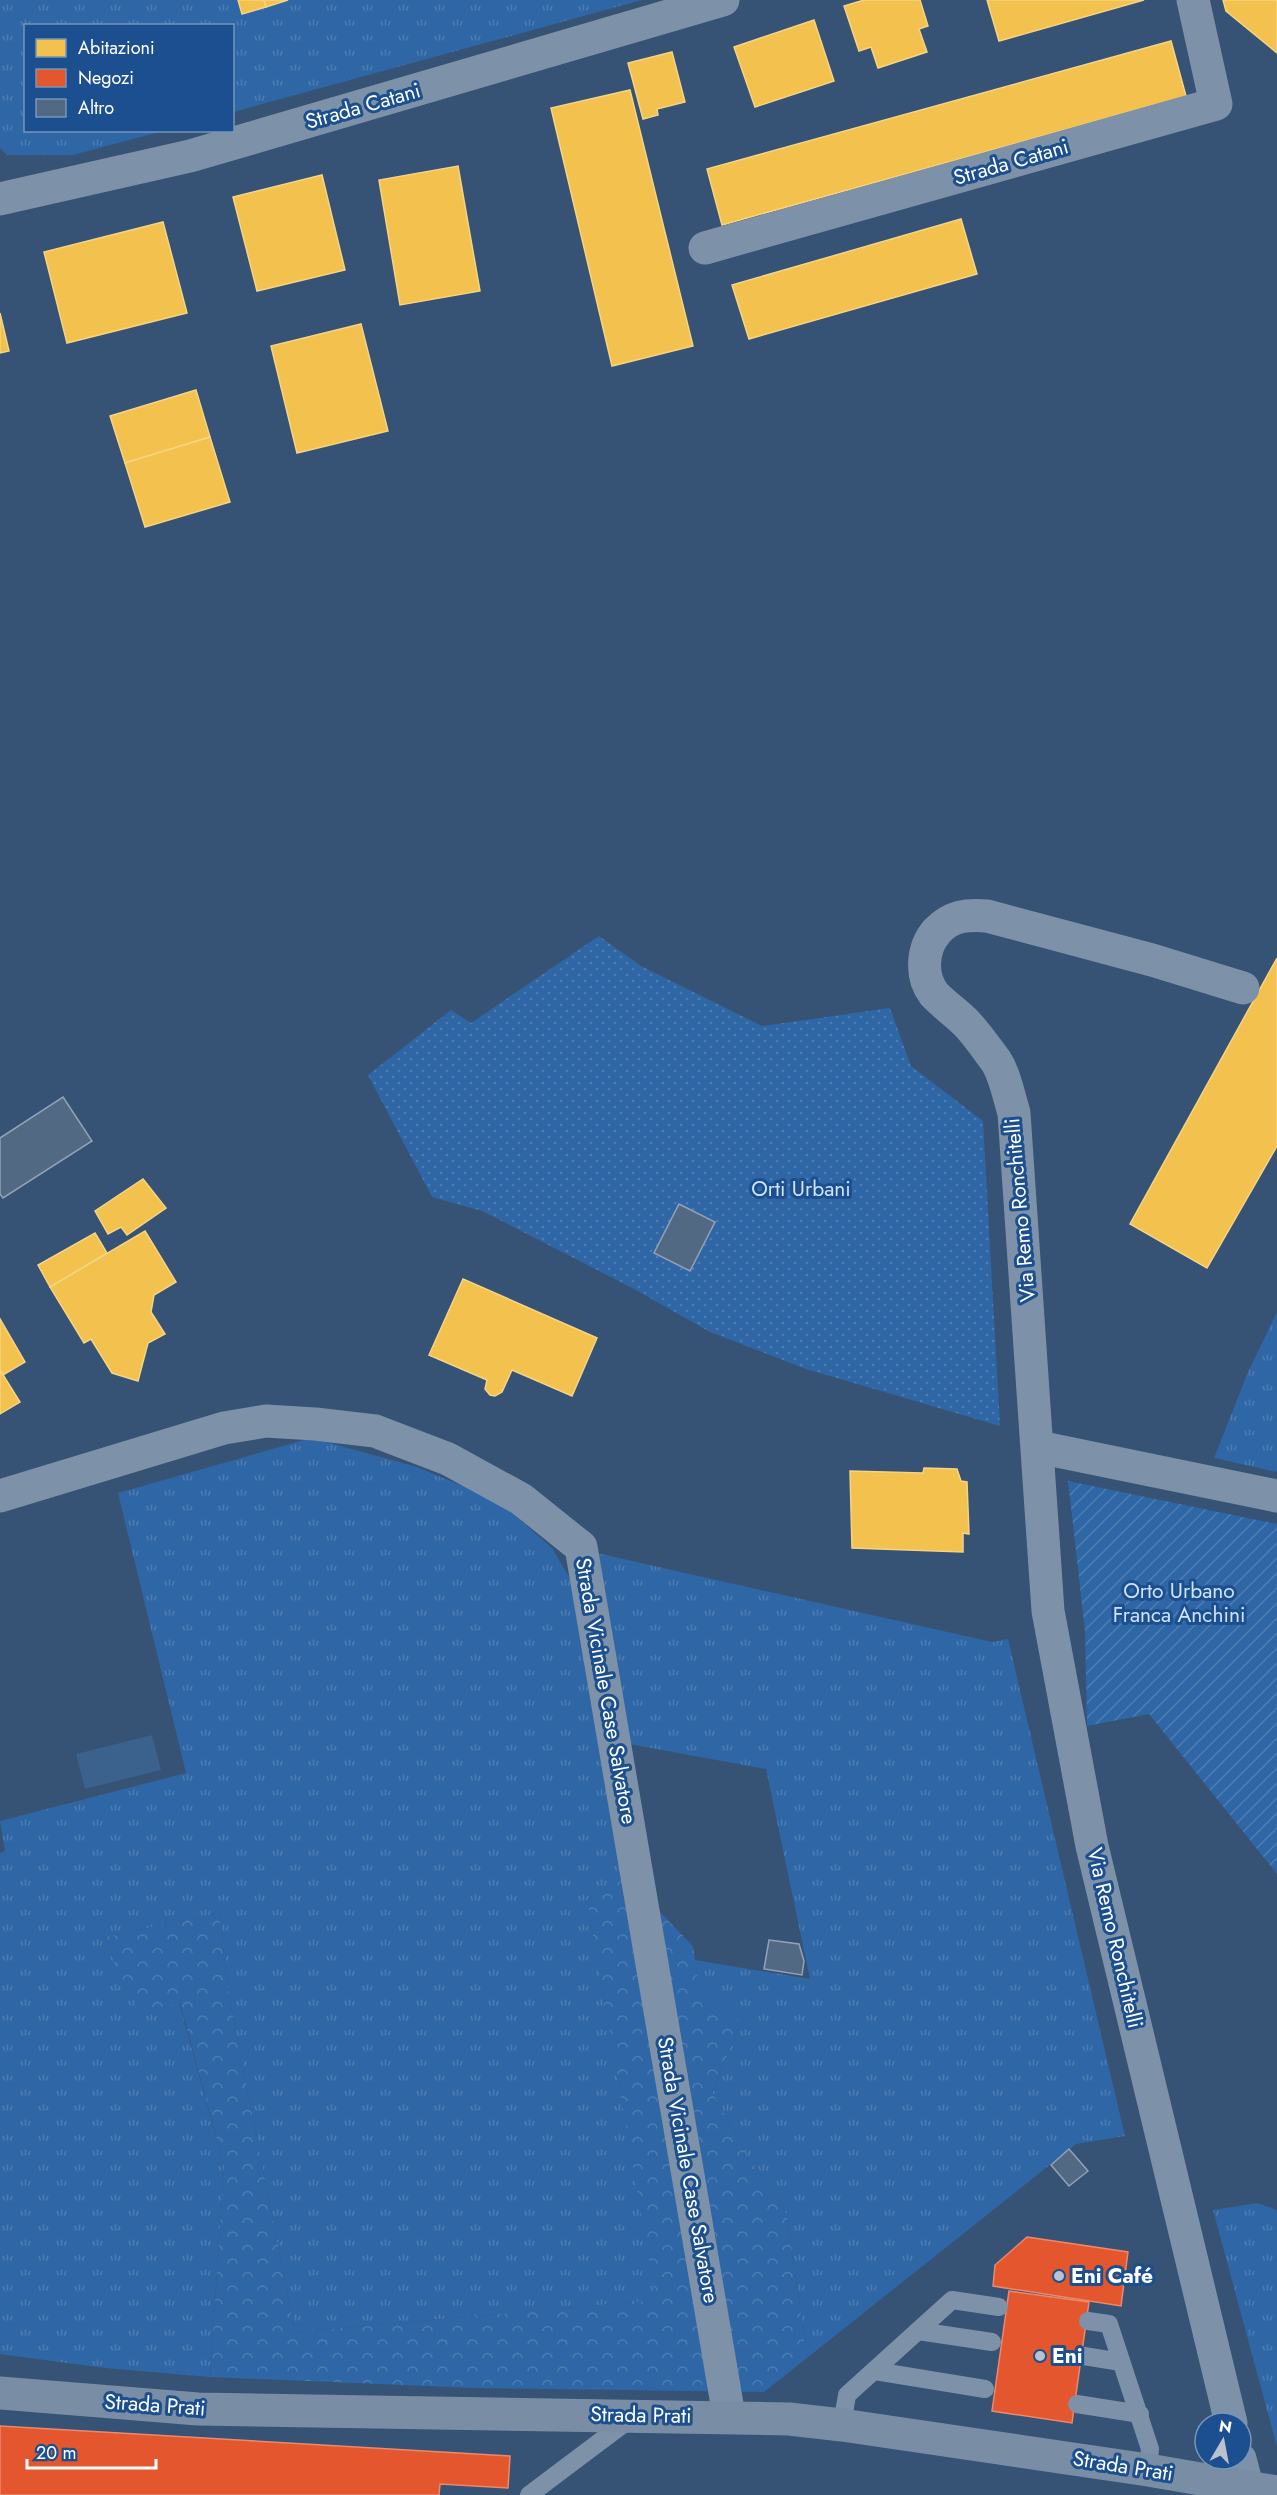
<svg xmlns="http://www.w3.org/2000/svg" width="1277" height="2495" viewBox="0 0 1277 2495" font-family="Jost,sans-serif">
  <defs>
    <pattern id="grass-tufts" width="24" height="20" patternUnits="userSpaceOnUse" patternTransform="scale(1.5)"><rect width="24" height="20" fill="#2f66a5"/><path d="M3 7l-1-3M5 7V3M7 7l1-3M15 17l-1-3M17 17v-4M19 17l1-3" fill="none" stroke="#4e7db2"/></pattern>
    <pattern id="forest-crowns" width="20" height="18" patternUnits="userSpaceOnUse" patternTransform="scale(1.5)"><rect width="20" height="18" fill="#2f66a5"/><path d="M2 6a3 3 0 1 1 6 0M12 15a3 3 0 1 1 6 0" fill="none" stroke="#4e7db2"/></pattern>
    <pattern id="park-dots" width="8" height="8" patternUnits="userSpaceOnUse" patternTransform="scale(1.5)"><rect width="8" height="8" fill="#2f66a5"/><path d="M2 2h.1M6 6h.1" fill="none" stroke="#4e7db2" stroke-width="1.8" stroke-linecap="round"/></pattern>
    <pattern id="garden-furrows" width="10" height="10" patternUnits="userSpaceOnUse" patternTransform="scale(1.5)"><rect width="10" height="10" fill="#2f66a5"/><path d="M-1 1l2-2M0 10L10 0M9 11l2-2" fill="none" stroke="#4e7db2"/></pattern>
  </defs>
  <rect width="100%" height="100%" fill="#365274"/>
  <!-- grass -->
  <g fill="url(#grass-tufts)">
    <polygon points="0,0 642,0 233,112 232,26 26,26 26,130 163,131 73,155 7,155 0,148"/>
    <polygon points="1277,1312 1277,1472 1214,1458 1248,1372"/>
    <polygon points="311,1438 414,1466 498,1500 552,1548 577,1590 625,1876 587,1900 657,2300 295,2332 229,1996 219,1913 102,1938 179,2002 224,2166 210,2377 105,2368 0,2354 0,1853 5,1851 0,1821 186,1773 118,1493"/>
    <polygon points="588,1551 992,1642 1008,1639 1125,2136 1076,2144 807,2358 787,2215 747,2154 712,2092 741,2022 699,1986 695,1960 810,1979 766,1769 624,1743"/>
    <polygon points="1257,2203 1277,2210 1277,2447 1213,2210"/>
  </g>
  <!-- forest -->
  <polygon fill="url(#forest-crowns)" points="625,1876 693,1946 699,1986 741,2022 712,2092 747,2154 787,2215 807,2358 764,2392 474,2388 210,2377 224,2166 180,2003 140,2013 102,1938 219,1913 229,1996 295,2332 656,2300 587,1900"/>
  <!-- park -->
  <polygon fill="url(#park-dots)" points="599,936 641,966 762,1026 890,1008 911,1066 983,1121 1000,1426 806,1369 710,1332 634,1289 482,1211 432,1197 368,1075 451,1010 471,1023"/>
  <!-- garden -->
  <polygon fill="url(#garden-furrows)" points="1068,1481 1277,1524 1277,1874 1149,1714 1087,1726 1085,1631"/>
  <!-- water -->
  <polygon fill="#3b618d" points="152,1735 161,1770 85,1789 76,1754"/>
  <!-- homes -->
  <g fill="#f2c14e" stroke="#f6d483" stroke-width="1.5">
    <polygon points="238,0 264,0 266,7 242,14"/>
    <polygon points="264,0 288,0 266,7"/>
    <polygon points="864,0 920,0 928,26 919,29 927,52 878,68 871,47 859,51 844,6"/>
    <polygon points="987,0 1144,0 999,41"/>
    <polygon points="1223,0 1277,0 1277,53 1226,11"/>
    <polygon points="814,20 834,81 755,107 734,47"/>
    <polygon points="1171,41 1186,96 722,225 707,169"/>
    <polygon points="672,52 685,102 657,109 658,115 643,119 628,63"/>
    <polygon points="630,90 693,346 612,366 551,108"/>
    <polygon points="458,166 480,291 400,305 379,180"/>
    <polygon points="322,175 345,270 257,291 233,197"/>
    <polygon points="961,219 977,274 749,339 732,285"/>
    <polygon points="163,222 187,313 67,343 44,252"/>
    <polygon points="0,313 9,351 0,353"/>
    <polygon points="361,324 388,431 297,453 271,346"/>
    <polygon points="196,390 210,437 125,463 110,416"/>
    <polygon points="210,437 230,502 145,527 125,463"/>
    <polygon points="1277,958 1277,1146 1207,1268 1130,1224"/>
    <polygon points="143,1179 166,1208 127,1235 121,1227 108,1234 95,1211"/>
    <polygon points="145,1231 176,1282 154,1295 151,1312 165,1334 148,1343 138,1381 112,1373 91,1339 84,1343 50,1287"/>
    <polygon points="95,1233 107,1253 50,1287 38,1265"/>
    <polygon points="463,1279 597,1338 572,1396 512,1370 502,1392 495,1396 490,1395 485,1389 487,1380 429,1355"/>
    <polygon points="0,1319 25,1362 3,1375 0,1370"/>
    <polygon points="0,1370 20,1402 0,1414"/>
    <polygon points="924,1468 957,1469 961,1481 967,1482 969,1534 963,1533 963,1552 852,1548 850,1471 923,1473"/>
  </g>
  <!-- shops -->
  <g fill="#e4572e" stroke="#ec896d" stroke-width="1.5">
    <polygon points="1027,2237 1128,2252 1121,2306 993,2286 995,2265"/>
    <polygon points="1009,2291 1089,2302 1072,2423 992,2411"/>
    <polygon points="0,2426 510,2456 508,2488 440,2484 439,2495 0,2495"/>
  </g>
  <!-- building -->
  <g fill="#526984" stroke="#92a2b6" stroke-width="1.5">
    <polygon points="63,1097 92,1141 3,1198 0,1194 0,1138"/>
    <polygon points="679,1204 715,1222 690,1271 654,1253"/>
    <polygon points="769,1940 799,1944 804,1961 802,1975 764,1969"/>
    <polygon points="1069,2149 1088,2171 1069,2186 1051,2165"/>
  </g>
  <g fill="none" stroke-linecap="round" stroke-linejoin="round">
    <!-- lane -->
    <g stroke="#7d92a8" stroke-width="18">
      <polyline points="1088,2321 1109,2324 1150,2449 1148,2470"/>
      <polyline points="918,2331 992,2342"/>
      <polyline points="1084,2356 1121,2362"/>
      <polyline points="875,2371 985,2389"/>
      <polyline points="1077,2404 1140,2414"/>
      <polyline points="842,2425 847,2395 952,2300 999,2307"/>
      <polyline points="529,2495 630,2419"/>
    </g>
    <!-- street -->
    <g stroke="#7d92a8" stroke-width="33">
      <polyline points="0,199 190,156 723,0"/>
      <polyline points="705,248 1216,104 1193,0"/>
      <polyline points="1038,1447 1277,1496"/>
      <polyline points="0,1496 224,1428 266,1421 315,1424 375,1431 448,1459 521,1499 581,1547 729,2416"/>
      <path d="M1231,2423L1092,1846L1048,1611L1014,1113C1009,1097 1005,1075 996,1061C987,1049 978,1036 968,1025C958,1014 944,1005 934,994C920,976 922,948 937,931C951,916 967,914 987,916L1152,960L1243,988"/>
      <polyline points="1240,2459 1247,2486"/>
    </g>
    <!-- secondary -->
    <polyline stroke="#798da4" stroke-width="33" points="0,2393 198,2409 789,2419 842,2425 1148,2470 1277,2492"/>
  </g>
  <!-- markers -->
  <g fill="#b9c2ce" stroke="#1b4f8f" stroke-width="2">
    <circle cx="1059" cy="2276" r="6"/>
    <circle cx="1040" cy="2356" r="6"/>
  </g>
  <g text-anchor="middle" stroke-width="6" stroke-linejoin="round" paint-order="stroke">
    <!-- street labels -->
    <g font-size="21" fill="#fff" stroke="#1b4f8f">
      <text transform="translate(363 106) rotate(-16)" y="7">Strada Catani</text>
      <text transform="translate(1011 162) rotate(-16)" y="7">Strada Catani</text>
      <text transform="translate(1020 1210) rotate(-95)" y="7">Via Remo Ronchitelli</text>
      <text transform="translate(606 1691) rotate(80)" y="7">Strada Vicinale Case Salvatore</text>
      <text transform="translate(1115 1938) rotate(77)" y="7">Via Remo Ronchitelli</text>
      <text transform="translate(688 2170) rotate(80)" y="7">Strada Vicinale Case Salvatore</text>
      <text transform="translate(155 2405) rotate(4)" y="7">Strada Prati</text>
      <text transform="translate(641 2415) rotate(1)" y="7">Strada Prati</text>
      <text transform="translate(1123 2466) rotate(9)" y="7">Strada Prati</text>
    </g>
    <!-- park labels -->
    <g font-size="21" fill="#cfe3fa" stroke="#1b4f8f">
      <text x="801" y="1196">Orti Urbani</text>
      <text x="1179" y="1598">Orto Urbano<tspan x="1179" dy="24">Franca Anchini</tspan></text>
    </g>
    <!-- poi labels -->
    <g font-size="21" font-weight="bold" fill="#fff" stroke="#1b4f8f" text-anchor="start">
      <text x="1071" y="2283">Eni Café</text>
      <text x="1052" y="2363">Eni</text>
    </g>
  </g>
  <!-- legend -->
  <rect x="24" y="24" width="210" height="108" fill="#1b4f8f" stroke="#7695bc" stroke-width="1.5"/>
  <rect x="36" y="39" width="30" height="18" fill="#f2c14e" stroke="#7695bc" stroke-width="1.5"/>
  <text x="78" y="54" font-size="18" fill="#ffffff">Abitazioni</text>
  <rect x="36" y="69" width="30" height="18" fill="#e4572e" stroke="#7695bc" stroke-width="1.5"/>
  <text x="78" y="84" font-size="18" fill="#ffffff">Negozi</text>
  <rect x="36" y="99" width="30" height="18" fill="#526984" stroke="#7695bc" stroke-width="1.5"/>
  <text x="78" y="114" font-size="18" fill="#ffffff">Altro</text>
  <!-- north arrow -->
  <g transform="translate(1223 2441) rotate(10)"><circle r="28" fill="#1b4f8f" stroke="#7695bc" stroke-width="1.5"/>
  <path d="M0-4.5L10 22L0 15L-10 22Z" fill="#b9c2ce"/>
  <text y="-9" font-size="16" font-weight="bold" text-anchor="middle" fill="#ffffff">N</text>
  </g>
  <!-- scale -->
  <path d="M27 2459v9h129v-9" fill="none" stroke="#ffffff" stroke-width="3"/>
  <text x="36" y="2459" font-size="18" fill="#ffffff" stroke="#1b4f8f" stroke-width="4.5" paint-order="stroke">20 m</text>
</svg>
